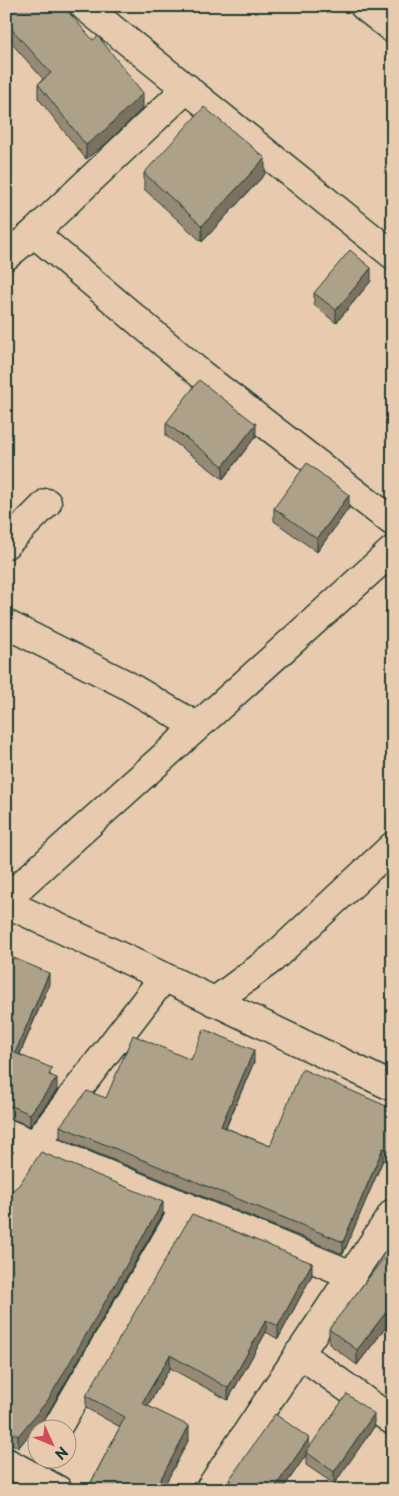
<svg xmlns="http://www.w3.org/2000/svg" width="399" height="1496" viewBox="0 0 399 1496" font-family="'Playpen Sans',sans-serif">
  <rect width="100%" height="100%" fill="#e8cbaf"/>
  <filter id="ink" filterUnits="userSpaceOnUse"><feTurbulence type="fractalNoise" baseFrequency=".02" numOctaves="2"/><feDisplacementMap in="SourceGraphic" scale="10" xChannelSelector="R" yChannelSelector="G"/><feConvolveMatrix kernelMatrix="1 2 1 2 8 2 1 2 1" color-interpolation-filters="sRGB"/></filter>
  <g filter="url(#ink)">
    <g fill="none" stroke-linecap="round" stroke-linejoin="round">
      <defs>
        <g id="street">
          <polyline points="84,6 393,255"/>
          <polyline points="364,6 393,29"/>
          <polyline points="34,233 202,375 393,522"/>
          <polyline points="6,256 34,233 187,88"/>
          <polyline points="6,544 47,503"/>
          <polyline points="6,624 125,684 196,726"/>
          <polyline points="6,899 393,550"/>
          <polyline points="6,903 164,977 393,1087"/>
          <polyline points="214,1002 273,958 393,846"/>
          <polyline points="6,1133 352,1275"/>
          <polyline points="6,1189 35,1145 164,977"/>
          <polyline points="299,1353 393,1421"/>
          <polyline points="57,1428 186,1206"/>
          <polyline points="6,1462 58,1490"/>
          <polyline points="209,1490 393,1213"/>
        </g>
      </defs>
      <!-- street casing -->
      <use href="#street" stroke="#1f3d34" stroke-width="31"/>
      <!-- street -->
      <use href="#street" stroke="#e8cbaf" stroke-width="28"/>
    </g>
    <!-- wall -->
    <g fill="#968a77" stroke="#1f3d34">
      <polygon points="6,6 143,108 107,143 86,159 38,98 38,84 43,79 6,37"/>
      <polygon points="144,173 265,174 202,242 144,189"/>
      <polygon points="371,281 336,323 314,305 314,293"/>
      <polygon points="166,423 256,436 223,479 166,436"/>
      <polygon points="274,508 349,508 317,552 274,521"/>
      <polygon points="6,961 49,985 20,1054 52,1076 57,1090 30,1126 12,1119 6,1118"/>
      <polygon points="191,1060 254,1062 226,1128 270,1146 393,1109 393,1165 383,1160 343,1254 60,1138 60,1126 106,1098"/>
      <polygon points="6,1192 163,1214 48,1413 18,1448 6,1439"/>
      <polygon points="393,1256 393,1331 387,1326 357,1365 329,1344 329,1329"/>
      <polygon points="312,1275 278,1339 266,1332 228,1400 170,1368 148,1405 189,1439 162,1490 88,1490 88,1488 120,1427 86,1408 86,1396"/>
      <polygon points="374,1427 334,1484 306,1465 306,1455 282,1490 225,1490 229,1484 229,1480 309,1448"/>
    </g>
    <!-- shaded-wall -->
    <g fill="#7a7161" stroke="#1f3d34">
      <polygon points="143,93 143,108 107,143 86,159 86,145"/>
      <polygon points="265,158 265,174 202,242 202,226"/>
      <polygon points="371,268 371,281 336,323 336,310"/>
      <polygon points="256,424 256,436 223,479 223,466"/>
      <polygon points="349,495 349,508 317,552 317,539"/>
      <polygon points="49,973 49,985 15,1065 15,1053"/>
      <polygon points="254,1050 254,1062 221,1138 221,1126"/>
      <polygon points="57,1078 57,1090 30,1126 30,1114"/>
      <polygon points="12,1140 12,1152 6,1160 6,1148"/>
      <polygon points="383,1148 383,1160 343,1254 343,1242"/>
      <polygon points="163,1202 163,1214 48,1413 18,1448 18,1436"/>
      <polygon points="312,1263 312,1275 278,1339 278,1326"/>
      <polygon points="387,1311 387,1326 357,1365 357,1350"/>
      <polygon points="266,1320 266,1332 228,1400 228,1388"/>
      <polygon points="170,1355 170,1368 142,1415 142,1403"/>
      <polygon points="374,1414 374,1427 334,1484 334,1472"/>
      <polygon points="189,1426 189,1439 162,1490 155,1490"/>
      <polygon points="309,1438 309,1450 306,1452 306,1455 282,1490 273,1490"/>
    </g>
    <!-- building -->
    <g fill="#aea18a" stroke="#1f3d34">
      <polygon points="6,6 63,6 93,40 98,36 143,93 107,128 86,145 38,84 51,73 6,23"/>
      <polygon points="204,107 265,158 202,226 144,173"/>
      <polygon points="350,250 371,268 336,310 314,293"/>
      <polygon points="199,380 256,424 223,466 166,423"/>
      <polygon points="307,463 349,495 317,539 274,508"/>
      <polygon points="9,956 49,973 15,1053 52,1068 49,1075 57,1078 30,1114 12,1106 6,1105 6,961"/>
      <polygon points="204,1029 254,1050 221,1126 270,1146 302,1069 393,1109 393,1152 383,1148 343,1242 60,1126 87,1091 106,1098 133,1035 191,1060"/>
      <polygon points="6,1137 12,1140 6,1148"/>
      <polygon points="41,1152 163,1202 48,1400 18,1436 6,1427 6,1192 13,1190 19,1185"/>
      <polygon points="192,1214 312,1263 278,1326 266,1320 228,1388 170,1355 142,1403 189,1426 155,1490 90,1490 88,1488 125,1417 86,1396"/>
      <polygon points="386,1255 391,1259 393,1256 393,1316 387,1311 357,1350 329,1329"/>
      <polygon points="347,1394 374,1414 334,1472 306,1452"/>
      <polygon points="275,1414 309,1438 273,1490 225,1490 231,1481 229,1480"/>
      <polygon points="6,1479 23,1490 6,1490"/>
    </g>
  </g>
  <!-- margin -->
  <rect width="399" height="1496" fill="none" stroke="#e8cbaf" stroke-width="25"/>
  <rect x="12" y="12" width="374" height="1471" fill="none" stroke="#1f3d34" stroke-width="2" filter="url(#ink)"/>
  <!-- north arrow -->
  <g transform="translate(52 1444) rotate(134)"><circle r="24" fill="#e8cbaf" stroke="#98927e"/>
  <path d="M0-4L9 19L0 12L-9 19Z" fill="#d1495b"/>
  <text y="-8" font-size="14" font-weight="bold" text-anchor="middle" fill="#1f3d34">N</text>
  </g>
</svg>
